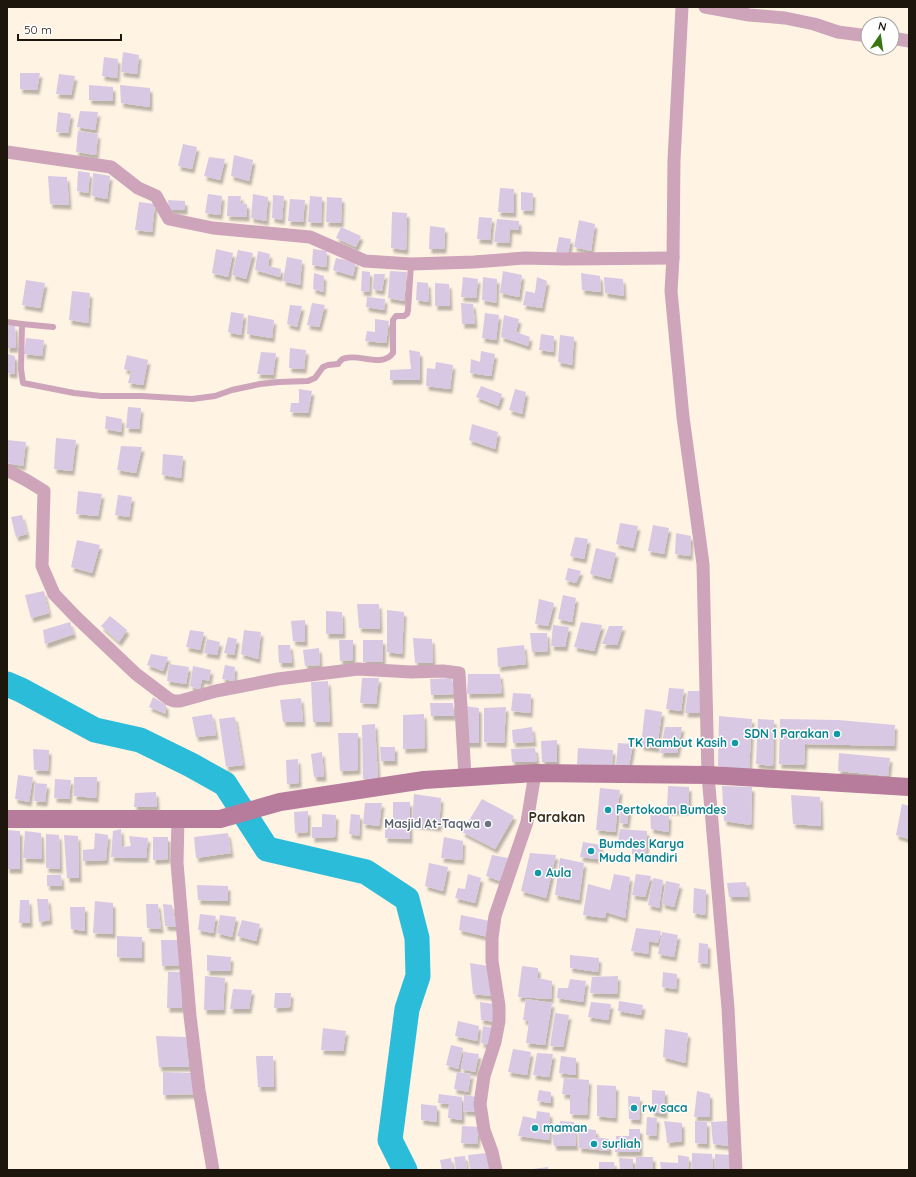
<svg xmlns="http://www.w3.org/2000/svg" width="916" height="1177" viewBox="0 0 916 1177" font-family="Quicksand,sans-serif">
  <defs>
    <filter id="shadow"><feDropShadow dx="2.5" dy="4.5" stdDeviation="1" flood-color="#0004"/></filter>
  </defs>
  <rect width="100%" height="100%" fill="#fff3e4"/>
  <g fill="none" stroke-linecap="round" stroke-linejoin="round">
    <!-- river -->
    <polyline stroke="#2bbcda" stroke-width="25" points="7,684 21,690 95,730 140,740 191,765 225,784 267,849 366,872 407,899 417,938 418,976 407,1009 390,1140 405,1170"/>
  </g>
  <!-- building -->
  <g fill="#d9c8e3" filter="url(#shadow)">
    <polygon points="123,52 139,55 137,74 121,72"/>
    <polygon points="104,57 118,59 117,78 102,76"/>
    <polygon points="20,73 40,73 37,90 20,89"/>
    <polygon points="59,74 75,76 71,95 56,94"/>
    <polygon points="89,85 113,87 113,101 89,100"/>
    <polygon points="120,85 150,88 150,107 121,103"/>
    <polygon points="80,111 98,112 95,130 77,127"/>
    <polygon points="58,112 71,114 68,133 56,132"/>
    <polygon points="78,131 98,134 96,155 76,152"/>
    <polygon points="183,144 197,147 192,169 178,166"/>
    <polygon points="234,155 253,160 249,181 231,176"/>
    <polygon points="209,157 225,159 220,180 204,176"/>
    <polygon points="78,171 90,173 88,193 77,191"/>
    <polygon points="93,173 110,176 107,199 92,196"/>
    <polygon points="48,176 67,177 69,205 50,204"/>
    <polygon points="500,188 514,189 514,213 498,212"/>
    <polygon points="521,192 533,193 532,211 521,210"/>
    <polygon points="208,194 222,196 220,215 205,213"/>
    <polygon points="253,194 268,197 266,221 251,218"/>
    <polygon points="273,195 284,196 282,220 272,218"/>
    <polygon points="228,196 241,196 240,203 247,204 247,217 227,216"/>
    <polygon points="310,196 322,197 321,223 308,222"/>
    <polygon points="327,197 342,198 341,223 326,222"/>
    <polygon points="290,199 305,200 303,222 288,221"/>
    <polygon points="168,200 185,201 185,210 169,210"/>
    <polygon points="139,202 155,204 152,232 135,230"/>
    <polygon points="392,212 407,213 406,250 391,248"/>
    <polygon points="479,217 492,218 490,240 477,239"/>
    <polygon points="497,219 519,221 519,230 510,229 509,243 494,242"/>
    <polygon points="579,220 595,224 591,251 574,247"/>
    <polygon points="430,226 445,228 444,249 429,249"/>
    <polygon points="341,227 361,236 356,247 336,238"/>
    <polygon points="559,237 571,239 568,254 556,252"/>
    <polygon points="216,249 233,253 228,277 212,273"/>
    <polygon points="313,249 327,251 326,267 312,265"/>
    <polygon points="238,250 253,253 246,279 232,275"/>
    <polygon points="258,251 270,254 268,266 281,269 280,277 255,270"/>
    <polygon points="287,257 302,260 300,285 283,281"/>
    <polygon points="336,258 356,262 353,276 333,270"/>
    <polygon points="362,271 370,272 369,292 361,291"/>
    <polygon points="390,271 407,272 404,301 388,298"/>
    <polygon points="503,271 522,275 519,297 500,293"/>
    <polygon points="314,273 324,276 323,292 313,289"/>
    <polygon points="581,273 600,276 601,292 582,290"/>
    <polygon points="374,274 385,274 382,291 373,289"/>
    <polygon points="463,277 478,279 476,298 461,297"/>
    <polygon points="483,277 497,279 496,303 482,300"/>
    <polygon points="537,277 547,281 542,308 523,305 526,291 535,293"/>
    <polygon points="604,277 623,279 624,296 605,293"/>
    <polygon points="26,280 45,283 40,308 22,305"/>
    <polygon points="417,282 428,283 429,302 416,300"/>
    <polygon points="435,283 449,284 450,306 435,306"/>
    <polygon points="72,291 90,293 88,323 69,320"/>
    <polygon points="367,297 385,299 384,310 366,307"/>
    <polygon points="312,303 325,305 319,327 307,325"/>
    <polygon points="461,303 473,304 475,324 462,324"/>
    <polygon points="290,305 302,306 297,327 287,324"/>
    <polygon points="231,312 244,314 241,335 228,332"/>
    <polygon points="485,313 499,315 496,340 482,338"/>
    <polygon points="248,315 274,320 272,338 247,334"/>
    <polygon points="504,315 519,319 516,332 530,337 528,346 501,337"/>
    <polygon points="375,319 389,321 386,343 365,341 367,331 375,332"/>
    <polygon points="7,325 15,326 16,348 7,348"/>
    <polygon points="541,334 554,336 553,352 539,350"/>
    <polygon points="560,335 574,337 572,365 558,362"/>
    <polygon points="26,338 44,340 42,356 24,354"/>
    <polygon points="290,348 306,350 304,369 289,368"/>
    <polygon points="409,350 420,352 420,380 390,380 390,370 411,369"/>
    <polygon points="481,351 495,354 491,376 470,373 471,359 480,362"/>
    <polygon points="261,352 276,353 273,375 257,374"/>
    <polygon points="7,354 15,356 15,374 7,373"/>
    <polygon points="127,355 148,360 143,385 128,383 131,371 124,369"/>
    <polygon points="436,362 453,365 450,389 426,386 427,368 435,369"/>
    <polygon points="481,386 502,394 498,406 476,397"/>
    <polygon points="299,389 312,391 308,413 290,412 291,403 299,403"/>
    <polygon points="515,389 526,392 522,414 509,410"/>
    <polygon points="128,407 141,408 139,429 126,428"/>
    <polygon points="106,416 122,419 121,432 105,429"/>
    <polygon points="472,424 498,432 495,449 469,440"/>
    <polygon points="56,438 76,440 72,471 54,469"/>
    <polygon points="7,440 26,442 23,466 7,463"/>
    <polygon points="121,446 142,447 136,473 117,470"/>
    <polygon points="163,454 183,456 181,478 162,475"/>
    <polygon points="78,491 102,494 98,516 76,514"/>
    <polygon points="118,495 132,497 129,517 115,515"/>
    <polygon points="22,515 27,534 16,537 11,517"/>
    <polygon points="620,523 638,526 633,548 616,544"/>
    <polygon points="653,525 669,528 664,554 648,551"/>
    <polygon points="676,533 691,536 690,556 675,554"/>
    <polygon points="575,537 588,539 584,559 570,556"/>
    <polygon points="77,540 100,545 92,573 71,567"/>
    <polygon points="596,548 616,553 610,579 590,574"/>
    <polygon points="568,568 581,571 576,583 565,580"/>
    <polygon points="44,591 49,613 31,618 25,595"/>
    <polygon points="563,595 576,598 572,622 558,619"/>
    <polygon points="539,599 554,603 548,626 535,624"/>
    <polygon points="357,604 379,604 380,629 359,628"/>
    <polygon points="387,610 404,612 402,654 387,652"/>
    <polygon points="326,611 342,612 343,634 326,634"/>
    <polygon points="110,616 127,630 119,642 101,626"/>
    <polygon points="305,620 305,642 293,641 291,621"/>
    <polygon points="70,622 74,634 45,644 43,630"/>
    <polygon points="581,622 602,625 594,651 574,647"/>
    <polygon points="553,625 569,627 565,647 551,646"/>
    <polygon points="609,626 623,626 617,645 602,644"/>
    <polygon points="190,630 204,632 200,650 186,647"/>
    <polygon points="244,630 261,632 258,659 241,654"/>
    <polygon points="530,633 547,633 548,651 532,652"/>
    <polygon points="228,637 237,639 234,655 224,653"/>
    <polygon points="413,638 432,639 433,663 415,663"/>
    <polygon points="207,639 220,642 217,655 204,653"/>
    <polygon points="339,640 353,640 353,660 340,661"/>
    <rect x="363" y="640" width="20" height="22"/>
    <polygon points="278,645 290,645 292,663 279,663"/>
    <polygon points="524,645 526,664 498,667 497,648"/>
    <polygon points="319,648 320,665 305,666 303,650"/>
    <polygon points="151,654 168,657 163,671 147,665"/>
    <polygon points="169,664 189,667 186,684 167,681"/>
    <polygon points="225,665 235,667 234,681 222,679"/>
    <polygon points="193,666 211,670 209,681 202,679 200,690 190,686"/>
    <polygon points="468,674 500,674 502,693 467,694"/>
    <polygon points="362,678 379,678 376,704 360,703"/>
    <polygon points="452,678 454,694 431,695 430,679"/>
    <polygon points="328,681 330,722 313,722 311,682"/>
    <polygon points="669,688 684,689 681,711 666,709"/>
    <polygon points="688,691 701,691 699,713 685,713"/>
    <polygon points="513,693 531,694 530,713 511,711"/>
    <polygon points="153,697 166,705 166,714 149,707"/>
    <polygon points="301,698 303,722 283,722 280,700"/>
    <polygon points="430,703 453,703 454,716 431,716"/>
    <polygon points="465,706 479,708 479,743 465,743"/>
    <polygon points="506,707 504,743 484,742 484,708"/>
    <polygon points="645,709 662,712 657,748 641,746"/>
    <polygon points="212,714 216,735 196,737 192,717"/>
    <polygon points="424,714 425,748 403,749 403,715"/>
    <polygon points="719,716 752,719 749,770 718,766"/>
    <polygon points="235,717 243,765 226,767 219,719"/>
    <polygon points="758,719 774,720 773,766 756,764"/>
    <polygon points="780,719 838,720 895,725 894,746 805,744 804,765 779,764"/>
    <polygon points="375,724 378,779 363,779 362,725"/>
    <polygon points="532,727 534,742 513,743 512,730"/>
    <polygon points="665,727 682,727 677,753 660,753"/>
    <polygon points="338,733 358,733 358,770 340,771"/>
    <polygon points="557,740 557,762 542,762 541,741"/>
    <polygon points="618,743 633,744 629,766 616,765"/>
    <polygon points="380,747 395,747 395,761 381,761"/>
    <polygon points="535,748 537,762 512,762 511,749"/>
    <polygon points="578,748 613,750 612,765 577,764"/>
    <polygon points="33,749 49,750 48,771 34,770"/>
    <polygon points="322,752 324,777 314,777 311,754"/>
    <polygon points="839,753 890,758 888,776 838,771"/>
    <polygon points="298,759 299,783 287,784 286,760"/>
    <polygon points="18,775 33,777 29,802 15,799"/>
    <polygon points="74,777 97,777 96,798 74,796"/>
    <polygon points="55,779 71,780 69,799 54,798"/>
    <polygon points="35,783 47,784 45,802 34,801"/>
    <polygon points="668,786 689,787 689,810 667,811"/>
    <polygon points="722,786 752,787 751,825 724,821"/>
    <polygon points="600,788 620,790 615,832 596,830"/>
    <polygon points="156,792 157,807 134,807 135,793"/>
    <polygon points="414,794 441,798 439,827 412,824"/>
    <polygon points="791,795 820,797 821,826 793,824"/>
    <polygon points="482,799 514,816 495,849 462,832"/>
    <polygon points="393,802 410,802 410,839 385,838 385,824 393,821"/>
    <polygon points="365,803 382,803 379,826 363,824"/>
    <polygon points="902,804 909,806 909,839 896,835"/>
    <polygon points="621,808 629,809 627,824 620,823"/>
    <polygon points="308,811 308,832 295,833 294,812"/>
    <polygon points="650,812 669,815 668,832 651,829"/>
    <polygon points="322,814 336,815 335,837 312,838 312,827 322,827"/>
    <polygon points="351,814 360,815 359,836 349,834"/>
    <polygon points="121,829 122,847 131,846 129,836 148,838 146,858 129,858 111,857 113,831"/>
    <polygon points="620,829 647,831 646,853 632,854 632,842 618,841"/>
    <polygon points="7,830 20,831 20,869 7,869"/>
    <polygon points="25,831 41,833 42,859 23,858"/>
    <polygon points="95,833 108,835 106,860 83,861 83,850 94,849"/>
    <polygon points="228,833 231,853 196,858 194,837"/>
    <polygon points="46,834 59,835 60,869 46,868"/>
    <polygon points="64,835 78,836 79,878 67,878"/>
    <polygon points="153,837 168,837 168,859 153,860"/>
    <polygon points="444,837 463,841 462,860 441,858"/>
    <polygon points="583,842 601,845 597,859 580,857"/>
    <polygon points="530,853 556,855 546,898 521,891"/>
    <polygon points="492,855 508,858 500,881 486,876"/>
    <polygon points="560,858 584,863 579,900 555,895"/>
    <polygon points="429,863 448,867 443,891 425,886"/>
    <polygon points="468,874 481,878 475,903 455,898 458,888 465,889"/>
    <polygon points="614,874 630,877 625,918 606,912 605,918 583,915 588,884 610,890 609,895"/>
    <polygon points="636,874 651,876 645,897 632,895"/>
    <polygon points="47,875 61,875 62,886 47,886"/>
    <polygon points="653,878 663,880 659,908 648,905"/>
    <polygon points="666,881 680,884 674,907 662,904"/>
    <polygon points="746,882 748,897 729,897 727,883"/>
    <polygon points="197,885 228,886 228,901 198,900"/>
    <polygon points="694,888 706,890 705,915 693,913"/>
    <polygon points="37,899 48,899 50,920 39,922"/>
    <polygon points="20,900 29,900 30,923 19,923"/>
    <polygon points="95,901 113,903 113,934 93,933"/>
    <polygon points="146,904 158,904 161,929 147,928"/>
    <polygon points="163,904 172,905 176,927 165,926"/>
    <polygon points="70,907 85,907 85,931 71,929"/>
    <polygon points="200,914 216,916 213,933 198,930"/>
    <polygon points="220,915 236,917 232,937 217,933"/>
    <polygon points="461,915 490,921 488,937 459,930"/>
    <polygon points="242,920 260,924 256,941 237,936"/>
    <polygon points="636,928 661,931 658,943 649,941 648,954 631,951"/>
    <polygon points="662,932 678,935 674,957 658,954"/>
    <polygon points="117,936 142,937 142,958 117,957"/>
    <polygon points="161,940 179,940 179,965 162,966"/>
    <polygon points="699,943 708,944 708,964 698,963"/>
    <polygon points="207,955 231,957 230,971 207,971"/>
    <polygon points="570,955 599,958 598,972 570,968"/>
    <polygon points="470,963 488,966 492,996 473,994"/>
    <polygon points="522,966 538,968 538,978 552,981 551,999 518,997"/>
    <polygon points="168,972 181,972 182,1008 167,1008"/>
    <polygon points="663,972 677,974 676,989 662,987"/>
    <polygon points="205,976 225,978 223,1010 204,1010"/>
    <polygon points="618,976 617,994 590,993 592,977"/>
    <polygon points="570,979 586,981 583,1002 557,998 558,988 568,988"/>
    <polygon points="233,989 252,990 249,1009 230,1009"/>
    <polygon points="275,993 291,993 290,1007 274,1008"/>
    <polygon points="526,999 552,1003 545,1045 526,1043 529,1021 523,1020"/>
    <polygon points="619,1001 643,1005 641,1015 618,1011"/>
    <polygon points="480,1002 494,1004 496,1022 481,1020"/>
    <polygon points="591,1002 611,1004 608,1020 588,1017"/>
    <polygon points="555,1013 569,1015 563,1047 550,1046"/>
    <polygon points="458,1021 479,1026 477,1041 455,1036"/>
    <polygon points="483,1026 493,1028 490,1045 481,1043"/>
    <polygon points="323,1028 346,1031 343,1051 321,1050"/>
    <polygon points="665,1029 688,1033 685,1063 663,1057"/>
    <polygon points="156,1036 186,1037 189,1067 159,1067"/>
    <polygon points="451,1045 463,1048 458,1069 446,1065"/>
    <polygon points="513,1049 531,1052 527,1075 508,1072"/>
    <polygon points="464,1052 479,1054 475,1072 461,1069"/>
    <polygon points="537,1053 553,1054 549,1077 533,1075"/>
    <polygon points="256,1056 273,1056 274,1087 258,1087"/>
    <polygon points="561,1056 576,1058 576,1075 559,1073"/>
    <polygon points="163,1072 191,1073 195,1094 163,1095"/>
    <polygon points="457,1072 471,1074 468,1092 454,1089"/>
    <polygon points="564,1078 589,1080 587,1115 570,1114 570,1095 562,1094"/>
    <polygon points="597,1085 616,1086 615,1118 597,1116"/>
    <polygon points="539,1090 551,1092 551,1103 537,1101"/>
    <polygon points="652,1090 665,1091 665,1114 652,1112"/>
    <polygon points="697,1091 710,1094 710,1117 694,1117"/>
    <polygon points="439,1094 462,1097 462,1120 448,1118 449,1104 438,1103"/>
    <polygon points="464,1095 477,1097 477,1112 463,1111"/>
    <polygon points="628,1096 640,1097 639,1120 629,1119"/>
    <polygon points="421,1104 437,1106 437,1122 421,1120"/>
    <polygon points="537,1111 550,1113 549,1140 518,1136 523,1116 536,1119"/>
    <polygon points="647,1117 657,1118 656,1136 646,1135"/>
    <polygon points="560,1121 574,1122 576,1146 554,1146 552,1135 561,1134"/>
    <polygon points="664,1121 682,1123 682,1141 667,1143 666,1132"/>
    <polygon points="695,1121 707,1122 707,1144 695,1143"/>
    <polygon points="727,1121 729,1146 713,1144 711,1122"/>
    <polygon points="462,1126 479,1127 477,1144 461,1143"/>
    <polygon points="578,1128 596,1130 596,1137 609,1139 609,1151 579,1148"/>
    <polygon points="629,1129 640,1129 640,1152 615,1152 616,1136 629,1136"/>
    <polygon points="487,1153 489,1170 470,1170 468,1155"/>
    <polygon points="692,1153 712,1154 713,1170 692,1170"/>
    <polygon points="715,1154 731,1155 731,1170 715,1170"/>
    <polygon points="678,1155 689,1157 688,1170 661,1170 660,1162 678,1163"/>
    <polygon points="465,1156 467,1170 456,1170 454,1157"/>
    <rect x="636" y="1157" width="17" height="13"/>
    <polygon points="451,1158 453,1170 442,1170 440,1160"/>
    <polygon points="619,1158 633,1159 633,1170 620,1170"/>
    <polygon points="599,1162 614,1162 615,1170 599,1170"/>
    <polygon points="548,1167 548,1170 533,1170 533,1169"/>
  </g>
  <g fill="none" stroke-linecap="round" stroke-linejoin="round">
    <!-- lane -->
    <g stroke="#cda4b9" stroke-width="6">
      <path d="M7,322L22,324L21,369L23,383L74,393L101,396H141L192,399L215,396L232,390L260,384L279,382L308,381L315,378L323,367L328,365L338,364C340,361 343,358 346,358C360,354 382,368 393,353V320L396,316H404L407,314L408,310L411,264"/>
      <polyline points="22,324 53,327"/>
    </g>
    <!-- street -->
    <g stroke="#cda4b9" stroke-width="13">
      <polyline points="682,7 674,160 673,258 671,291 683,417 703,564 708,775 728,1008 736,1170"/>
      <polyline points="705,7 749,15 785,18 814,24 838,32 868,36"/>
      <polyline points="892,38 909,41"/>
      <polyline points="7,152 111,167 138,188 156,196 169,219 213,228 310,237 365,261 411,264 474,262 525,258 565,259 673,258"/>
      <polyline points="7,470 26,480 44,491 42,566 54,594 76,617 136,674 169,699 174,701 180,701 216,691 278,679 358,669 411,672 443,671 459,673 465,777"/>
      <polyline points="178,818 177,863 190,1016 199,1090 213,1170"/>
      <polyline points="496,1170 492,1152 484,1130 480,1104 484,1076 495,1042 499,1021 499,1006 492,961 492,938 495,916 527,822 535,773"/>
    </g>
    <!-- secondary -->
    <polyline stroke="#b77c9b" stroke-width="18" points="7,819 220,819 280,802 424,780 535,773 708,775 909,787"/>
  </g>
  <!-- markers -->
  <g fill="#0f9aa8" stroke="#fff" stroke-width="1.5">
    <circle cx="837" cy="734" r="4"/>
    <circle cx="735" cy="743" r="4"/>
    <circle cx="608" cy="810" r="4"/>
    <circle cx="591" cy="851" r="4"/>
    <circle cx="538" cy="873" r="4"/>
    <circle cx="634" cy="1108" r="4"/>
    <circle cx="535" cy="1128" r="4"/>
    <circle cx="594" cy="1144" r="4"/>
  </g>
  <circle fill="#6b7280" stroke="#fff" stroke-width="1.5" cx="488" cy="824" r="4"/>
  <g text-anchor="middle" stroke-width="3" stroke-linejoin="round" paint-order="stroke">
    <!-- culture labels -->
    <g font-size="12" font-weight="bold" fill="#0d838f" stroke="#fff" text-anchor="start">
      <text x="829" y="738" text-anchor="end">SDN 1 Parakan</text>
      <text x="727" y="747" text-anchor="end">TK Rambut Kasih</text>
      <text x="616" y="814">Pertokoan Bumdes</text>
      <text x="599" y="848">Bumdes Karya<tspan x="599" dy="14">Muda Mandiri</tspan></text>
      <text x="546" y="877">Aula</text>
      <text x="642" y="1112">rw saca</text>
      <text x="543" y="1132">maman</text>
      <text x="602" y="1148">surliah</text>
    </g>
    <!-- worship labels -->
    <g font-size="12" font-weight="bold" fill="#5b616d" stroke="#fff" text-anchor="end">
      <text x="480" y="828">Masjid At-Taqwa</text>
    </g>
    <!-- quarter labels -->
    <g font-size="14" font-weight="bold" fill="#3c2d18" stroke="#fff">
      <text x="557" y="822">Parakan</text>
    </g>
  </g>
  <!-- border -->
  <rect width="916" height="1177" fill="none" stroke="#1d160d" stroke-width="16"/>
  <!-- north arrow -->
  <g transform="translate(880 36) rotate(13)"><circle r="19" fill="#ffffff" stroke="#a5a29e"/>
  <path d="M0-3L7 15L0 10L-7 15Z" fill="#377611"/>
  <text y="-6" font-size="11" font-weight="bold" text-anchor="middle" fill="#1d160d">N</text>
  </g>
  <!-- scale -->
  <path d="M18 34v6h103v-6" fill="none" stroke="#1d160d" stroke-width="2"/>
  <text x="24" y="34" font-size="12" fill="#1d160d" stroke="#ffffff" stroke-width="3" paint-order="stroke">50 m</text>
</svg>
